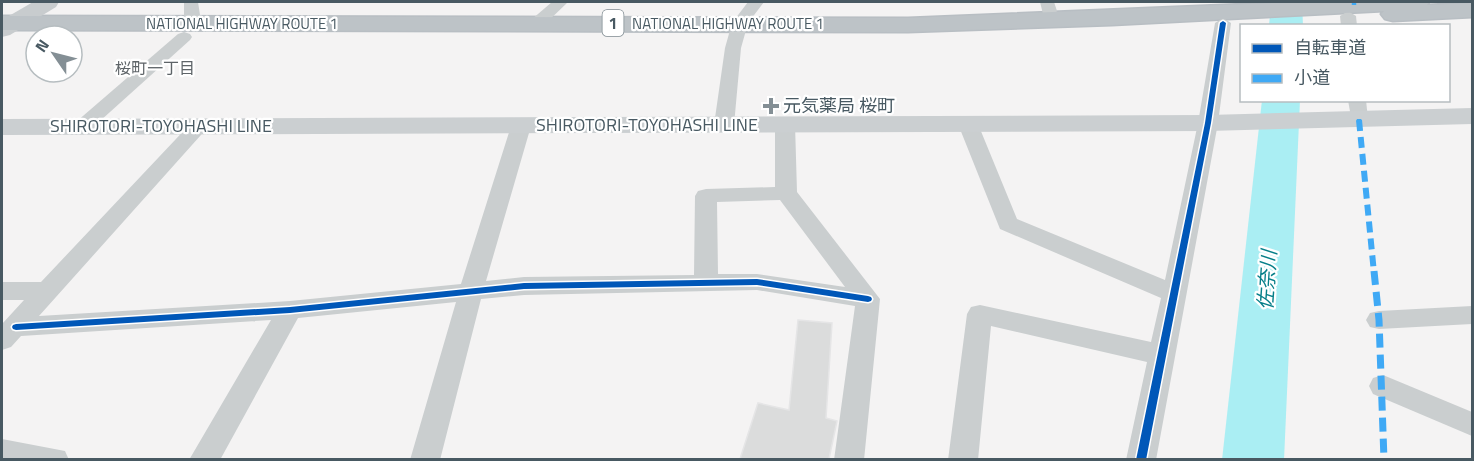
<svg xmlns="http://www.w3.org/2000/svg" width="1474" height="461" viewBox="0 0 1474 461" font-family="'Titillium Web','Noto Sans JP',sans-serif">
  <rect width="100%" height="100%" fill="#f4f3f3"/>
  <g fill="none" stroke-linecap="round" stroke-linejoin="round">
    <!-- river -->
    <g fill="#aaeef3" fill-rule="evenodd">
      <polygon points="1271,2 1302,2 1303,26 1269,26"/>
      <polygon points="1262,100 1300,100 1284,460 1222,460"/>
    </g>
  </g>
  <!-- building -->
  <polygon fill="#dbdcdc" stroke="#e5e5e6" stroke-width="1.5" points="798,320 832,323 826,418 837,421 829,459 740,459 758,403 789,410"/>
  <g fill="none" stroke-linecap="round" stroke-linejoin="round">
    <defs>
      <polygon id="highway" points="1297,2 1429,2 1427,5 1472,3 1472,17 1393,21 1385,19 1381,14 1384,11 1112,25 908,32 2,30 2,16 908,18"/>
    </defs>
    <!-- highway casing -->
    <use href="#highway" stroke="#b8bec3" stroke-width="3"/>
    <!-- street -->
    <g fill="#cacecf" fill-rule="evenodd">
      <polygon points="184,2 198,2 200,15 205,25 203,28 191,28 184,15"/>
      <polygon points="552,2 568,2 543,26 531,26 529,23 531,20"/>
      <polygon points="748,2 764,2 748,23 741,48 734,125 724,131 714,125 725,48 732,23"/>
      <polygon points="1040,2 1054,2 1057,11 1055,14 1043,14"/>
      <polygon points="1348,11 1356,16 1357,26 1341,26 1340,16"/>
      <polygon points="1223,18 1231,23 1218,123 1156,460 1126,460 1147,362 991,326 978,460 948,460 967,314 971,307 980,305 1151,342 1161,298 1000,229 958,124 968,118 978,124 1017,219 1165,280 1198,123 1215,23"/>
      <polygon points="184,32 190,34 192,37 190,40 90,130 76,130 73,126 76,122 178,34"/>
      <polygon points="1348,100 1366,100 1368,119 1366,123 1352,123"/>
      <path d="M785,118L795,124L797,192L880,299L864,460H834L855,306L757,290L524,295L481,299L440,460H410L456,302L298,318L220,460H189L271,320L21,336L11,347L2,350V324L24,300H2V282H41L192,122H206L209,126L39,316L290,301L461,284L511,126L521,120L531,126L486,281L524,277L694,275L695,196L698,191L706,189L775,187V124ZM780,200L845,287L757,274H718L717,202Z"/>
      <polygon points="1472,306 1472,324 1379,329 1370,327 1366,320 1370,313 1379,311"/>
      <polygon points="1383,375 1472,412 1472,436 1373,394 1369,386 1373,378"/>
      <polygon points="2,439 65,451 69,460 2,460"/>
    </g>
    <!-- secondary -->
    <polygon fill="#cbcfd1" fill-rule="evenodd" points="1472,108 1472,124 1208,131 2,135 2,119 1208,115"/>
    <!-- primary -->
    <polygon fill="#c8ccce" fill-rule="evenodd" points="33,2 59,2 56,7 10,35 2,37 2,20"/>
    <!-- highway -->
    <use href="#highway" fill="#bdc3c7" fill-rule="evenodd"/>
    <!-- quiet-far2 -->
    <g stroke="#3fa9f5" stroke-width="4.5" stroke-dasharray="9 4.5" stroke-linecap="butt">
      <polyline points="1354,2 1354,5"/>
      <polyline points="1359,119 1359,122"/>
    </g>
    <!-- quiet-far1 -->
    <polyline stroke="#3fa9f5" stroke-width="6" stroke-dasharray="11 6" stroke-linecap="butt" points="1359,120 1374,273"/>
    <!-- quiet -->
    <polyline stroke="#3fa9f5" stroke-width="7" stroke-dasharray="14 7" stroke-linecap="butt" points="1374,271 1379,320 1384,460"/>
    <defs>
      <g id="cycleway">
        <polygon points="1223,21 1226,23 1211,123 1146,460 1136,460 1205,123 1220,23"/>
        <polygon points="757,279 868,296 871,297 872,299 871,301 868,302 757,285 524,289 290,313 16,330 13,329 12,327 13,325 16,324 290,307 524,283"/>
      </g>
    </defs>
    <!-- cycleway casing -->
    <use href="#cycleway" stroke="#fff" stroke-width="3"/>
    <!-- cycleway -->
    <use href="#cycleway" fill="#0057b8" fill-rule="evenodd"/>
  </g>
  <!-- markers -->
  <path fill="#848f95" stroke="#fff" stroke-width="2" d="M768 97h6v6h6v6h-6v6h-6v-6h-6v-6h6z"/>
  <g text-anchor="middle" stroke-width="4.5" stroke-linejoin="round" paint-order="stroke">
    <!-- far-street labels -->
    <g font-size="15" fill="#485962" stroke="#fff">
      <text x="242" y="29">NATIONAL HIGHWAY ROUTE 1</text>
      <text x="728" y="29">NATIONAL HIGHWAY ROUTE 1</text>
    </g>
    <!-- shield labels -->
    <rect fill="#fff" stroke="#7f8b91" stroke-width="1.5" x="602.5" y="10" width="21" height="26" rx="4.5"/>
    <g font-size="16" font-weight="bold" fill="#485962">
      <text x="613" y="29">1</text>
    </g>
    <!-- far-neighbourhood labels -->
    <g font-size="16" fill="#5e6468" stroke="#fff">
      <text x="155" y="74">桜町一丁目</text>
    </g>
    <!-- poi labels -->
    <g font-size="18" fill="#485962" stroke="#fff" text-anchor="start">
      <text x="783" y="112">元気薬局 桜町</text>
    </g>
    <!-- street labels -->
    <g font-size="18" fill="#485962" stroke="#fff">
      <text x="647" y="131">SHIROTORI-TOYOHASHI LINE</text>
      <text x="161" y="132">SHIROTORI-TOYOHASHI LINE</text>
    </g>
    <!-- water labels -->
    <g font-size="20" font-style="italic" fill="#067f89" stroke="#fff">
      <text transform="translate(1267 280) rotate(-86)" y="7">佐奈川</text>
    </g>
  </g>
  <!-- border -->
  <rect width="1474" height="461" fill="none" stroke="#485962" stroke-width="6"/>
  <!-- legend -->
  <rect x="1240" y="24" width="210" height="78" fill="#ffffff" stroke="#b6bdc0" stroke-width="1.5"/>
  <rect x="1252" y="44" width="30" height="9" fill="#0057b8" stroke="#b6bdc0" stroke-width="1.5"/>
  <text x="1294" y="54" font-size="18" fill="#485962">自転車道</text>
  <rect x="1252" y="74" width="30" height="9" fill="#3fa9f5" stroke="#b6bdc0" stroke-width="1.5"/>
  <text x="1294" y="84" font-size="18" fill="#485962">小道</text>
  <!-- north arrow -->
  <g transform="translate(54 54) rotate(305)"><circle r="28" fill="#ffffff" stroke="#b6bdc0" stroke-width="1.5"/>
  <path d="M0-4.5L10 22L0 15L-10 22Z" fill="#848f95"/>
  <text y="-9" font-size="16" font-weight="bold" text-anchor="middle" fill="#485962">N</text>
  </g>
</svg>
